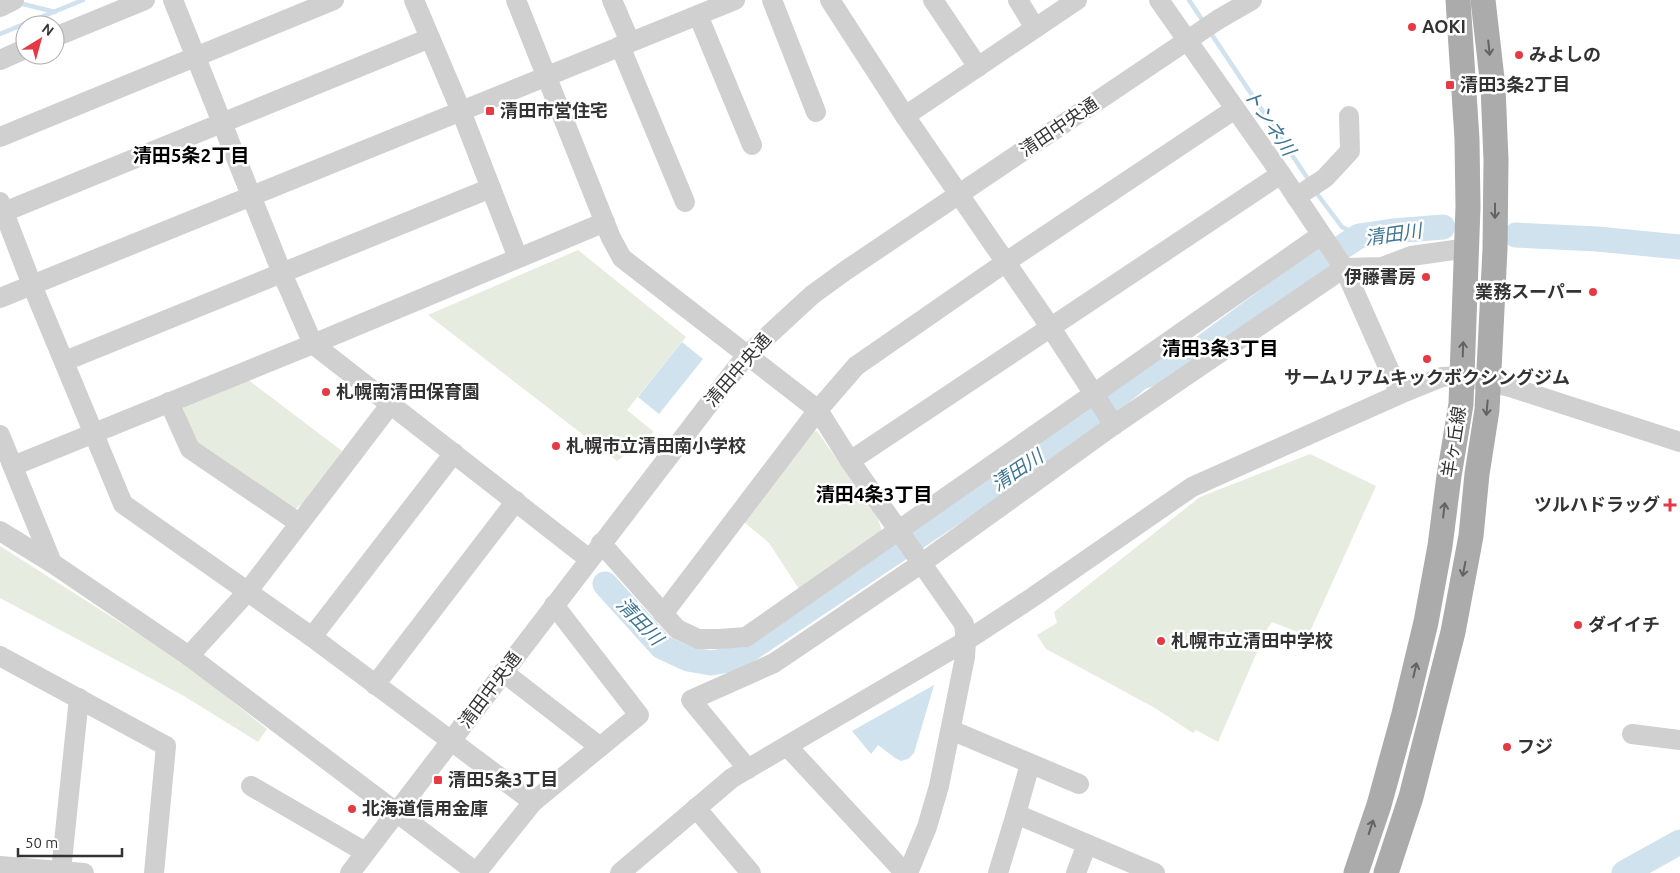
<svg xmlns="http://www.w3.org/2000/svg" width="1680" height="873" viewBox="0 0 1680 873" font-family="Ubuntu,'Noto Sans JP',sans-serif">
  <rect width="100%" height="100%" fill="#fff"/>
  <!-- green -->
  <g fill="#e6ecdf">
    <polygon points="578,250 686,337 627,410 654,432 617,461 428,315"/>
    <polygon points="247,379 342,451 303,503 294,510 197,445 183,408 186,404"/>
    <polygon points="817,431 877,516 882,531 799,589 769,543 744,522 812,432"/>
    <polygon points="1310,454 1376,486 1308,636 1272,622 1267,629 1218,742 1196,730 1193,733 1155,708 1046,649 1037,635 1057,623 1054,612 1200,497"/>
    <polygon points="0,546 184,663 267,729 258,742 184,696 0,598"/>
  </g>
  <!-- water -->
  <g fill="#cfe2ee">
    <polygon points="682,342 703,359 659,414 638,397"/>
    <polygon points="934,685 914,753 908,759 901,761 895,758 878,745 871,754 852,731"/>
  </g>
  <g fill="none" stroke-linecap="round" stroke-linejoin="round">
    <!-- stream -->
    <g stroke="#cfe2ee" stroke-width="4.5">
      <polyline points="1189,0 1205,24"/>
      <polyline points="19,3 55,12"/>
      <polyline points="1210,32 1310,182"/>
      <polyline points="0,34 83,0"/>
      <polyline points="1315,191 1342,227 1359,236"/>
    </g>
    <!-- river -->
    <g stroke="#cfe2ee" stroke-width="25">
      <polyline points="1516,235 1597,239 1680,247"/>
      <polyline points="605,584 662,647 688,659 711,663 735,659 1075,431 1139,378 1182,363 1318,263 1359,236 1393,231 1443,227"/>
      <polyline points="1624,873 1680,842"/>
    </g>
    <!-- minor -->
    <g stroke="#d0d0d0" stroke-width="20">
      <polyline points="173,0 282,273 313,344 589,559"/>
      <polyline points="414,0 461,111 518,258"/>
      <polyline points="516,0 611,238 622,258 818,410 850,461 964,624 966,641 965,657 939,786 927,827 908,873"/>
      <polyline points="612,0 630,42"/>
      <polyline points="772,0 816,112"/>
      <polyline points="830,0 905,116 1051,328 1114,425"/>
      <polyline points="933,0 978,67"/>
      <polyline points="1018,0 1035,28"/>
      <polyline points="1159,0 1281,174 1344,268 1400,394"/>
      <polyline points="0,7 14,0"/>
      <polyline points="698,15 752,145"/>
      <polyline points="55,37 145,0"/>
      <polyline points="620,46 685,202"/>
      <polyline points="0,60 25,49"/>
      <polyline points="905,116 1077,0"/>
      <polyline points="0,137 334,0"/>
      <polyline points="1296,197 1325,178 1350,151 1349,116"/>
      <polyline points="0,202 32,285 123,504 312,637 533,802"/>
      <polyline points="4,212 430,38"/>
      <polyline points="0,298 735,0"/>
      <polyline points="65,361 491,188"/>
      <polyline points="169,402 190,449 299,523"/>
      <polyline points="0,435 52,563 189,656 477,873"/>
      <polyline points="850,461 1281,174"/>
      <polyline points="13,466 313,344 605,222"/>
      <polyline points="0,531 52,563"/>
      <polyline points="601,543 677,629 698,639 719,639 746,637 1321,235"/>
      <polyline points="663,614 818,410 856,366 1006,262 1235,109"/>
      <polyline points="312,637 454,453"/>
      <polyline points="0,656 166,746 154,873"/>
      <polyline points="189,656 248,591 390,405"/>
      <polyline points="503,672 600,747"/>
      <polyline points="375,685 516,501"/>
      <polyline points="951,730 1079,784"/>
      <polyline points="1632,734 1680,740"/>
      <polyline points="787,746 905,873"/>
      <polyline points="748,769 691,700 774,663 922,563 1114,425 1344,268 1382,267 1411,256 1468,248"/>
      <polyline points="251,786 365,852"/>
      <polyline points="696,808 751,873"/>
      <polyline points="1016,814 1155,873"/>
      <polyline points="0,866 84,873"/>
      <polyline points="61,871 79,698"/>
      <polyline points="350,873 735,370 747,355 812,295 845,271 1219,19 1252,0"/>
      <polyline points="476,873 533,802 639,715 554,605"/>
      <polyline points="620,873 732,778 966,641 1033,597 1192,487 1400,394 1442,377 1462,376 1510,387 1680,442"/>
      <polyline points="998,873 1016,814 1030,764"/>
      <polyline points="1076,873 1087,844"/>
    </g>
    <!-- major -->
    <g stroke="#ababab" stroke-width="25">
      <polyline points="1356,873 1379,805 1404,714 1426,622 1440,546 1449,476 1461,404 1468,207 1467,139 1458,0"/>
      <polyline points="1386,873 1411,797 1453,632 1471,536 1477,474 1487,410 1495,249 1496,160 1493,87 1483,0"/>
    </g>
  </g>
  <!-- one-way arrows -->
  <defs><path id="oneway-shaft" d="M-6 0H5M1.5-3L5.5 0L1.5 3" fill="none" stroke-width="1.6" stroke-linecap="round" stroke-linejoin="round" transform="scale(1.25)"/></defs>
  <g stroke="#636363">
    <use href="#oneway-shaft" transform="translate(1489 48) rotate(84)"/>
    <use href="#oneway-shaft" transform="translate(1495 211) rotate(90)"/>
    <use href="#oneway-shaft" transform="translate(1463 349) rotate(-88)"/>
    <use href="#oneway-shaft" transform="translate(1487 408) rotate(95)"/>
    <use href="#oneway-shaft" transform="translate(1444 510) rotate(-83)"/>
    <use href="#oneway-shaft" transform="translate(1464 569) rotate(101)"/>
    <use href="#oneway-shaft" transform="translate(1415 670) rotate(-77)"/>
    <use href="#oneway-shaft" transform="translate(1371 827) rotate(-72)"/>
  </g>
  <!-- markers -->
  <g fill="#e63946" stroke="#fff" stroke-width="2">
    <circle cx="1412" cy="27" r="5"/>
    <circle cx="1519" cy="55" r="5"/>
    <rect x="1445" y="80" width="10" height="10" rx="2.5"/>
    <rect x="485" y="106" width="10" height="10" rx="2.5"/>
    <circle cx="1426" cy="277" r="5"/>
    <circle cx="1593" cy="292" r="5"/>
    <circle cx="1427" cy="359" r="5"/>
    <circle cx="326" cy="392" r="5"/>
    <circle cx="556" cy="446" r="5"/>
    <path d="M1667.5 497.5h5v5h5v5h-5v5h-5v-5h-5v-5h5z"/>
    <circle cx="1578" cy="625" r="5"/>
    <circle cx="1161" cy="641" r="5"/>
    <circle cx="1507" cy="747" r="5"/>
    <rect x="433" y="775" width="10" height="10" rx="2.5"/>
    <circle cx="352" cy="809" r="5"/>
  </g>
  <g text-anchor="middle" stroke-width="5" stroke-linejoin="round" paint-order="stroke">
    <!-- poi labels -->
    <g font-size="18" font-weight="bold" fill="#333" stroke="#fff" text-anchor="start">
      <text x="1422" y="33">AOKI</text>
      <text x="1529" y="61">みよしの</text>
      <text x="1460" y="91">清田3条2丁目</text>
      <text x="500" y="117">清田市営住宅</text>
      <text x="1416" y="283" text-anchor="end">伊藤書房</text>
      <text x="1583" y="298" text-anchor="end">業務スーパー</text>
      <text x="1427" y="384" text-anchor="middle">サームリアムキックボクシングジム</text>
      <text x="336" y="398">札幌南清田保育園</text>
      <text x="566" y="452">札幌市立清田南小学校</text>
      <text x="1660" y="511" text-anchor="end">ツルハドラッグ</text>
      <text x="1588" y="631">ダイイチ</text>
      <text x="1171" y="647">札幌市立清田中学校</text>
      <text x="1517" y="753">フジ</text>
      <text x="448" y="786">清田5条3丁目</text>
      <text x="362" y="815">北海道信用金庫</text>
    </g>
    <!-- street labels -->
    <g font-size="18" fill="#333" stroke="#fff">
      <text transform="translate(1059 127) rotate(-34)" y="6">清田中央通</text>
      <text transform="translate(738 370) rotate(-49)" y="6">清田中央通</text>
      <text transform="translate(1454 442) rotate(-81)" y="6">羊ヶ丘線</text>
      <text transform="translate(490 690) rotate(-53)" y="6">清田中央通</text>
    </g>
    <!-- water labels -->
    <g font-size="19" font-style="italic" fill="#3f7597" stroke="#fff">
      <text transform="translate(1270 122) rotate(56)" y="7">トンネ川</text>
      <text transform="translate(1393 234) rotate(-8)" y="7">清田川</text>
      <text transform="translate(1017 470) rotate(-34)" y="7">清田川</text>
      <text transform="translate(640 621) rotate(46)" y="7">清田川</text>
    </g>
    <!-- neighbourhood labels -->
    <g font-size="19" font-weight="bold" fill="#000" stroke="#fff">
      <text x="191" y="162">清田5条2丁目</text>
      <text x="1220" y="355">清田3条3丁目</text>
      <text x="874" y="501">清田4条3丁目</text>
    </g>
  </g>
  <!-- north arrow -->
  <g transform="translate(40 40) rotate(37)"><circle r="24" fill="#ffffff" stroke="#adadad"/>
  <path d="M0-4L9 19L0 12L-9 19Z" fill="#e63946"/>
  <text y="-8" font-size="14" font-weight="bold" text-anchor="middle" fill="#333333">N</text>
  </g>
  <!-- scale -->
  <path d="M18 848v8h104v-8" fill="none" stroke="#333333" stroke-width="2.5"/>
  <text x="25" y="848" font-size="15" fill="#333333" stroke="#ffffff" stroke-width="4" paint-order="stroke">50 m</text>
</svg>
